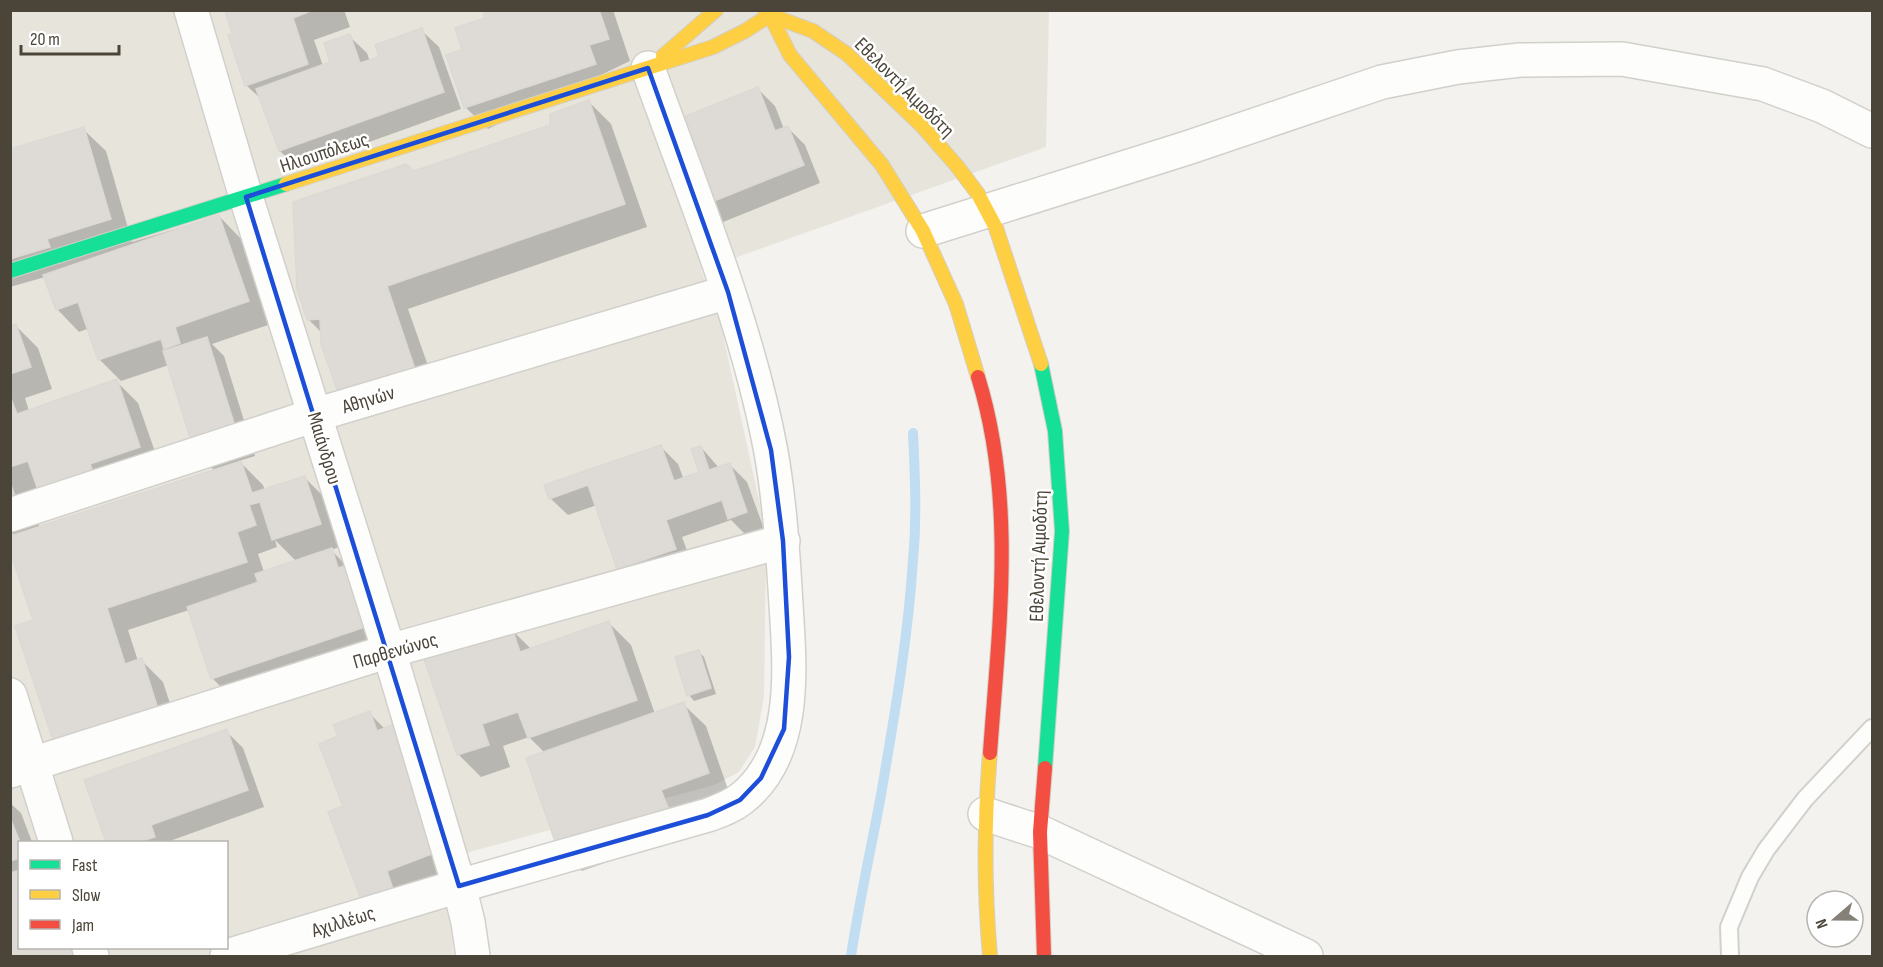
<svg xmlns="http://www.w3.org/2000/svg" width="1883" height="967" viewBox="0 0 1883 967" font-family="'Sofia Sans Condensed',sans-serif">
  <rect width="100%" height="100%" fill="#f4f2ee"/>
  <!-- residential -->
  <path fill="#e7e4dc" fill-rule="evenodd" d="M10,11H1049L1046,147L701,270L718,312L762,514L766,558L764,697L755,747L739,772L714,785L437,861L450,918L454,956H11ZM20,842H226V948H20Z"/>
  <!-- shadow -->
  <g fill="#0003" fill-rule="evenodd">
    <polygon points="226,10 344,10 350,27 314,40 323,66 332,63 349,36 367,53 370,62 381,57 421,30 439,47 461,109 297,168 280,151 262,100 246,85 234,35"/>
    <polygon points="484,10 613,10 630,61 488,129 465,107 464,51 487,19"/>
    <polygon points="758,89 775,106 784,129 788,128 805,145 820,183 723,222 706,204"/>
    <polygon points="589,102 611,124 647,227 408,309 438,394 364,419 341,397 322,333 308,319 414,172 552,126"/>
    <path d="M83,129L106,151L132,242L219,216L241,239L271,324L212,344L224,356L255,456L239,461L263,485L265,491L305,478L327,500L342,546L331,550L348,567L387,642L229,695L212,678L189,610L128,630L138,661L141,660L163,682L178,728L76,762L54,739L35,621L15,536L10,531V328L16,326L38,348L52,389L25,398L29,411L116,381L138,403L161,469L39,487L27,491L40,528L215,471L196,452L169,365L121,381L99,359L87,329L79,332L57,309L45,277L10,287V150ZM275,540L296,561L264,572L258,554L277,547Z"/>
    <polygon points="661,447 678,464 684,480 701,473 701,447 719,468 729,464 747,482 764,529 746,535 731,520 682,537 693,567 636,586 618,569 597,505 568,515 550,498"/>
    <polygon points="608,622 631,645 655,714 683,704 706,726 730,795 690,833 582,871 560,849 545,753 529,737 503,746 510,767 481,777 459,755 426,660 512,630 531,649"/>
    <polygon points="698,651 704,657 716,694 694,701 689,695"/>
    <polygon points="369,713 385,729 458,867 382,920 345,807 339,737"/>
    <polygon points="226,731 243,748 264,807 167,842 108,842 86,781"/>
    <polygon points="10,803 21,813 32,842 20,842 20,948 83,948 87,956 10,956"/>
  </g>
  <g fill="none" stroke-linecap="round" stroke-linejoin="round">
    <!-- stream -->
    <path stroke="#c0ddf1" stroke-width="10" d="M851,956C859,902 871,849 881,795C894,718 908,639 913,560C917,518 915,475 913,433"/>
  </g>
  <!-- building -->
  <g fill="#dedbd6" stroke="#dcd9d4" stroke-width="1.5">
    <polygon points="225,10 313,10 293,18 308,64 245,86 228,35 232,34"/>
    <polygon points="483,10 599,10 609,39 589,45 596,64 464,108 446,55 462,50 455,28 485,18"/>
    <polygon points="422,28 444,92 279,151 256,89 330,62 324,43 350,34 360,63 379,57 375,45"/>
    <polygon points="758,87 775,131 788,126 804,165 704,205 671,122"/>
    <polygon points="589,100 625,204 387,286 416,372 340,398 321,344 320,319 307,320 297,289 293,202 406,164 414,171 550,125 550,114"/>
    <polygon points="84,127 111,219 47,239 50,247 10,259 10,149"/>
    <polygon points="219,215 249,301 175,327 180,343 164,349 161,339 98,360 78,302 56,310 43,275"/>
    <polygon points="16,324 31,367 10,374 10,326"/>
    <polygon points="207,337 239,439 195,453 163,351"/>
    <polygon points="117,379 140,447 90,464 94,474 39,493 28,461 10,467 10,396 17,414"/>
    <polygon points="661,445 674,481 699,472 691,449 701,446 709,470 730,463 747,512 728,519 722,500 666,520 676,549 617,569 588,485 549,499 544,485"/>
    <polygon points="241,461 252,493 305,476 321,524 272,540 260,502 249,505 256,525 237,532 247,562 107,608 125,664 142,658 157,706 53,740 15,626 33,620 10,551 10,536"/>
    <polygon points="10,482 18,504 10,506"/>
    <polygon points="332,548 338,568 351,564 371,625 211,679 187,607 258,582 255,574"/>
    <polygon points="609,621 637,700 528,738 518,712 482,724 489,745 457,755 424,659 512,628 520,652"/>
    <polygon points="699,650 711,688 687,696 675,657"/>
    <polygon points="684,702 709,773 661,790 669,810 558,850 526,758"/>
    <polygon points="370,711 377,731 397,723 442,850 387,871 394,892 363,904 328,812 343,806 319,744 338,736 333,725"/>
    <polygon points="227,729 248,790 151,825 155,837 138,842 106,842 84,780"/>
    <polygon points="10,818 20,842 20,858 10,861"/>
    <polygon points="20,870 20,948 71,948 74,956 10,956 10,873"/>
  </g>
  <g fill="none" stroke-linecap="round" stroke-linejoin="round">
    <defs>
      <polyline id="lane" points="1730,956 1729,927 1750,877 1766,850 1805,799 1872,728"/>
      <g id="street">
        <polyline points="191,10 246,197 389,651 459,886 468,922 473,956"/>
        <polyline points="923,231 1187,148 1382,82 1458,67 1520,60 1622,59 1763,84 1822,106 1872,131"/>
        <polyline points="10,515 315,415 728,292"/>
        <polyline points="10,695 56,842"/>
        <polyline points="10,771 389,651 783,541"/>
        <polyline points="985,814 1040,832 1306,956"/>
        <polyline points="89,948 92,956"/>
        <path d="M227,956L459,886L708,815C719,811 731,807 741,799C798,755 790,669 786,605C783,554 780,503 771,452C747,322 692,192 648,68"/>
      </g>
      <g id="fast">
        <polyline points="10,271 286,184"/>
        <polyline points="1041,364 1055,431 1062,531 1045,768"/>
      </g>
      <g id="slow">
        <polyline points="765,10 770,15 813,31 847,54 922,126 957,166 978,194 996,228 1041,364"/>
        <polyline points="770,15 790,55 882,165 923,231 956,304 978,377"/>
        <polyline points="663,56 716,10"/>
        <polyline points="286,184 713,47 745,31 770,15"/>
        <path d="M990,753C984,821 984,888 990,956"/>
      </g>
      <g id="jam">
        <path d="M978,377C1016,500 999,627 990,753"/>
        <polyline points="1044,956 1040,832 1045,768"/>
      </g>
    </defs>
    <!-- lane casing -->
    <use href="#lane" stroke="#d2d0cb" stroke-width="20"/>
    <!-- street casing -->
    <use href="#street" stroke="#d2d0cb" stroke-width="36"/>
    <!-- fast casing -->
    <use href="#fast" stroke="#d3cfc5" stroke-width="16"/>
    <!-- slow casing -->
    <use href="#slow" stroke="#d3cfc5" stroke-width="16"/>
    <!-- jam casing -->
    <use href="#jam" stroke="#d3cfc5" stroke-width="16"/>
    <!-- lane -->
    <use href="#lane" stroke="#fdfdfc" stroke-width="16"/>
    <!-- street -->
    <use href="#street" stroke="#fdfdfc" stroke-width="33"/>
    <!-- fast -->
    <use href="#fast" stroke="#16e098" stroke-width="14"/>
    <!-- slow -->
    <use href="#slow" stroke="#ffcf43" stroke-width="14"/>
    <!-- jam -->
    <use href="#jam" stroke="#f24e42" stroke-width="14"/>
  </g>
  <!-- marked area -->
  <path fill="none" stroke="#1d4ed8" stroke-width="4.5" stroke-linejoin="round" d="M648,68L728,292L771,450L783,541L789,657L784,729L761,778L740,800L708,815L459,886L246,197Z"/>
  <g text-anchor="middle" stroke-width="5" stroke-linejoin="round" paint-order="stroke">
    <!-- street labels -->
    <g font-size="20" fill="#4b4439" stroke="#fff">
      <text transform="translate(905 87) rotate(45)" y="7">Εθελοντή Αιμοδότη</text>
      <text transform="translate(324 152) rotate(-18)" y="7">Ηλιουπόλεως</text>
      <text transform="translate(368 399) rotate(-17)" y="7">Αθηνών</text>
      <text transform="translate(325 448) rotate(73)" y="7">Μαιάνδρου</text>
      <text transform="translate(1038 556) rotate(-88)" y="7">Εθελοντή Αιμοδότη</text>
      <text transform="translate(395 650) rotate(-16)" y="7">Παρθενώνος</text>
      <text transform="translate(343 921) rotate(-17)" y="7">Αχιλλέως</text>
    </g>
  </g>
  <!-- border -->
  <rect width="1883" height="967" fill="none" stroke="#4b4439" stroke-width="24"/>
  <!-- legend -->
  <rect x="18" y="841" width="210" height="108" fill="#ffffff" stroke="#b7b4b0" stroke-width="1.5"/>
  <rect x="30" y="860" width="30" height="9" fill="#16e098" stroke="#b7b4b0" stroke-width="1.5"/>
  <text x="72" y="871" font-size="18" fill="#4b4439">Fast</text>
  <rect x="30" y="890" width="30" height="9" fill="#ffcf43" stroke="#b7b4b0" stroke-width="1.5"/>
  <text x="72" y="901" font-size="18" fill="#4b4439">Slow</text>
  <rect x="30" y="920" width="30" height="9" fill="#f24e42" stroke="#b7b4b0" stroke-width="1.5"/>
  <text x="72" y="931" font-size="18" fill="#4b4439">Jam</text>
  <!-- north arrow -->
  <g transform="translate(1835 919) rotate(250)"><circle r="28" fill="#ffffff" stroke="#b7b4b0" stroke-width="1.5"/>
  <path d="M0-4.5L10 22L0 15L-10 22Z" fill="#868178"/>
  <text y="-9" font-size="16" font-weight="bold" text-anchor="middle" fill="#4b4439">N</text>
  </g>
  <!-- scale -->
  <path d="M21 45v9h98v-9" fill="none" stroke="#4b4439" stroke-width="3"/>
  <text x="30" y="45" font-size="18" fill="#4b4439" stroke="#ffffff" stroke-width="4.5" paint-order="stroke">20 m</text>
</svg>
